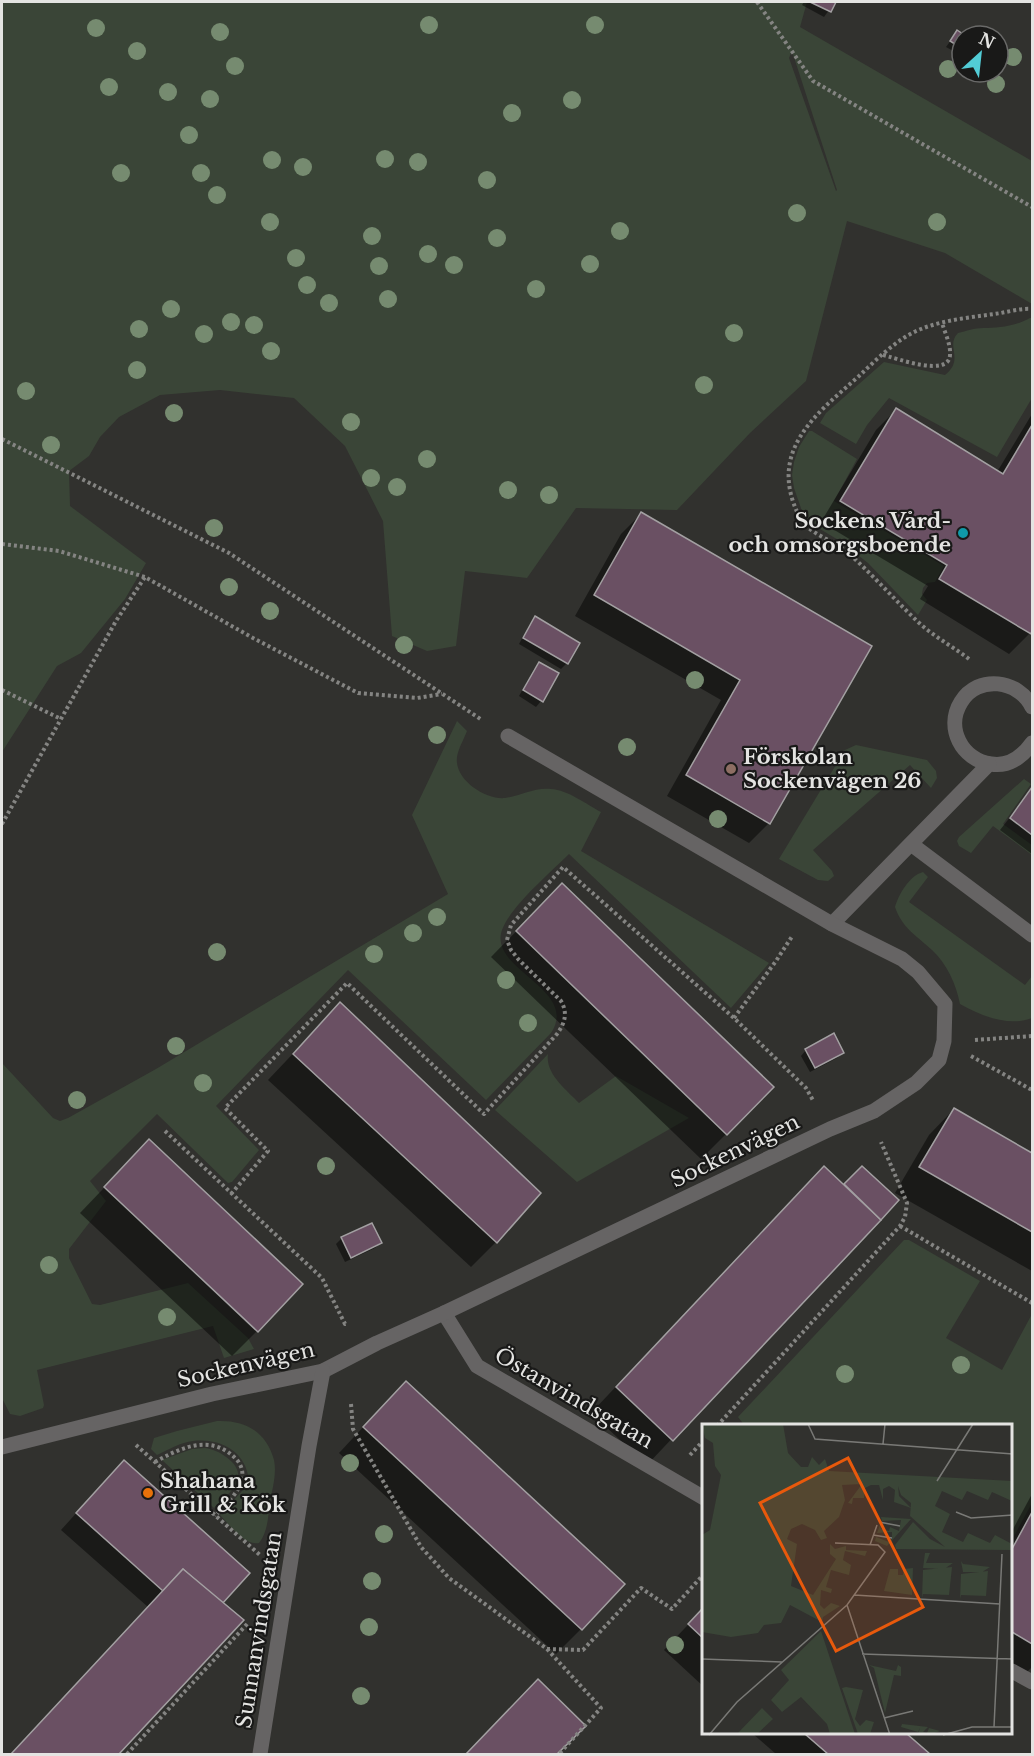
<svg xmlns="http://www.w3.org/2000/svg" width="1034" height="1756" viewBox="0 0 1034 1756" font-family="'Libre Baskerville',serif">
  <rect width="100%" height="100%" fill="#31312e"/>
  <!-- green -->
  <g fill="#3a4537" fill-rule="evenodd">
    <path d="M2,2H807L800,27L1032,161V304L945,253L847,221L806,381L750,433L677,510L576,508L527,578L465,571L456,646L427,651L392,636L383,521L345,446L294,398L220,390L160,395L119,417L100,437L89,456L69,471L70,506L146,563L125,599L81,653L57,666L2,752ZM792,51L837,190L836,191L789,58Z"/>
    <path d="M1030,318H1032V398L997,457L889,398L867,425L856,444L820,423L826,413L884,362L945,375C965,359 945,346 958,333C966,331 975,328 983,328C998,328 1016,326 1030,318Z"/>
    <polygon points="809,431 812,431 857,459 834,501 944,566 935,582 927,583 923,588 922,594 927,600 918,615 868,563 840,541 810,523 803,514 794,488 792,475 794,462 799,447"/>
    <path d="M457,721L467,731C464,739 458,749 457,757C454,780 486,800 505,798C520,796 535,787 551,789C568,790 586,804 601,812L581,851L769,963L731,1008L569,854C551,872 510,907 502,930C488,970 580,989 551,1033L486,1100L348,970L216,1106L259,1150L232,1182L228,1183L157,1114L90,1181L106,1201L69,1249V1258L92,1304L100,1305L188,1283L248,1338L254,1349L224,1358L213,1326L37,1370L44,1405L43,1408L20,1416L10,1414L2,1398V1063L53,1118L60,1121L68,1118L156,1069L448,894L412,815Z"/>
    <polygon points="856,745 927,760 936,771 937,778 931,788 910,765 813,850 832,871 834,876 828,881 818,880 779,859 845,750"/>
    <polygon points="1024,779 1031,784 1003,824 1032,845 1032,855 993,826 971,853 959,846 957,841 959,837"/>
    <path d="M923,872L928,877L909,902L1025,985L1032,976V1018C1009,1027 981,1016 960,1004C956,984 947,964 932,950C917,936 902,928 895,907C899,894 909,876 923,872Z"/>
    <path d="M548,1054C545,1074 567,1090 579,1103L616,1076L689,1118L577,1182L495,1110Z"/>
    <polygon points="904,1240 909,1240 980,1281 946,1338 1002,1370 1032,1314 1032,1503 1012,1540 1012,1426 745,1426 738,1417"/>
    <path d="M217,1421C245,1420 266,1431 274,1460C277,1474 272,1489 270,1503C268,1516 268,1532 259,1543C244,1546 230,1525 220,1515L242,1491L248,1475C243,1449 217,1438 193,1441C181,1442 168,1450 157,1455L151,1449L154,1438L177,1431Z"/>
    <path d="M205,1448C216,1450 222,1453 231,1461C250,1479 227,1495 214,1508L162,1460L192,1449Z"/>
  </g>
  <!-- shadow -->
  <g fill="#0007">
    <polygon points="804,2 835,2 824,17 802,5"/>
    <polygon points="957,32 964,36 962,36 962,44 955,52 946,47"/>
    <polygon points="896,410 997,472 1032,414 1032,635 1030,633 1009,654 920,599 928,586 821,522 876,430"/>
    <polygon points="641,514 870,646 769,823 749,843 667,796 721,700 575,616 621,534"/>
    <polygon points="535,618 578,643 567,663 561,669 519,644 530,624"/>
    <polygon points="540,664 557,674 541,701 536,707 519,696 534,669"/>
    <polygon points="1032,789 1032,854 1000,830"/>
    <polygon points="537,910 726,1134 701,1159 491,957"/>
    <polygon points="340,1004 496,1242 471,1267 268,1080"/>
    <polygon points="806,1050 842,1052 837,1058 810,1072 801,1056"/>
    <polygon points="954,1109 1032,1154 1032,1271 895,1193 929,1135"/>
    <polygon points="124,1167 257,1331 232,1356 80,1213"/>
    <polygon points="862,1168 897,1200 647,1465 591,1413 799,1193 844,1187"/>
    <polygon points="371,1225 380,1243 375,1248 345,1262 336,1244 342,1238"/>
    <polygon points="381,1408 581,1629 556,1654 339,1453"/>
    <polygon points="108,1478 221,1603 242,1620 117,1754 11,1754 148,1607 61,1530"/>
    <polygon points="1032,1494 1032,1667 1022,1677 1012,1671 1012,1531"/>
    <polygon points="704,1608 704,1687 664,1650"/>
    <polygon points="513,1707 583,1726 556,1754 467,1754"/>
    <polygon points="753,1734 905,1734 927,1754 776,1754"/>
  </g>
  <!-- building -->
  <g fill="#6a5063" stroke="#a3a0a2" stroke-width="1.5">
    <polygon points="810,2 836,2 831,12"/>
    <polygon points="957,30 966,36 962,36 961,48 950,41"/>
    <polygon points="896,408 1003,474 1032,425 1032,631 1031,634 939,579 947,565 840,501"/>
    <polygon points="641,512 872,646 770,824 686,775 740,680 594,595"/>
    <polygon points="535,616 580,643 568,664 523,638"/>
    <polygon points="539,662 559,673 543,702 523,690"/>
    <polygon points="1032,787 1032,835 1010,818"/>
    <polygon points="562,883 774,1087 727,1135 516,931"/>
    <polygon points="340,1002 541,1193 497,1243 293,1054"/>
    <polygon points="834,1033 844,1053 815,1068 805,1049"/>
    <polygon points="954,1108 1032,1153 1032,1232 919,1167"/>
    <polygon points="149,1139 303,1284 258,1332 104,1187"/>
    <polygon points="824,1166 881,1220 673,1441 616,1387"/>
    <polygon points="862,1166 899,1200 881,1220 844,1184"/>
    <polygon points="372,1223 382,1243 351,1258 341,1237"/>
    <polygon points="406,1381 625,1584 582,1630 363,1427"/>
    <polygon points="124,1460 250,1573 222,1604 183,1569 163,1591 76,1513"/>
    <polygon points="1032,1512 1032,1644 1012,1632 1012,1549"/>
    <polygon points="183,1569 244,1620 119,1754 11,1754"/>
    <polygon points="704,1607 704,1639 688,1624"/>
    <polygon points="538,1679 586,1726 557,1754 466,1754"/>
    <polygon points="805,1734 907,1734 930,1754 828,1754"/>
  </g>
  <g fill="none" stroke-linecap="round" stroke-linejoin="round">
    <!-- path -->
    <g stroke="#848482" stroke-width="4" stroke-dasharray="3 3" stroke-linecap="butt">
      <polyline points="757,2 813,81 1032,207"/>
      <path d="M883,355C896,358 949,378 950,355C951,345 945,333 942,323"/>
      <polyline points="2,439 229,553 482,720"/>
      <polyline points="2,544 59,551 145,577"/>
      <path d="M969,659C952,646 933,636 917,621C893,598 871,573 846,551C831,539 808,534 799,516C767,451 815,415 859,376C877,359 898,338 921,329C946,319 975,317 1001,313C1011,311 1023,308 1032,309"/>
      <polyline points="2,690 61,719"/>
      <polyline points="2,824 116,621 145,577 253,638 358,693 417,698 442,694"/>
      <polyline points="734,1018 776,961 793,935"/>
      <polyline points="975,1040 1032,1036"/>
      <polyline points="971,1056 1032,1090"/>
      <polyline points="165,1131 322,1278 345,1324 348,1323"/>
      <path d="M231,1194L268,1151L225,1108L347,983L484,1114L557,1034C565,1023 568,1013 561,1001L519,960L511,950L507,940L511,925L563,867L734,1018L806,1088L814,1102"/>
      <polyline points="900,1226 1032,1303"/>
      <polyline points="351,1404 353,1429 421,1547 449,1578 547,1649 583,1650 641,1588 672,1609 704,1574"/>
      <polyline points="717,1426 900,1226 905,1217 907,1203 881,1142"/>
      <polyline points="136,1445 261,1556"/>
      <polyline points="690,1455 704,1440"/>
      <path d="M155,1462C182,1447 212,1433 237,1460C242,1466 244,1474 241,1482C237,1495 224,1506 215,1516"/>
      <polyline points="547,1649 601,1708 559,1754"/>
      <polyline points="127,1754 249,1622"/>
    </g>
    <!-- minor -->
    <g stroke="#666464" stroke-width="15">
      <path d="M1032,707C1019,680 978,674 961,702C945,728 962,760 991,764C1009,767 1022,757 1032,743"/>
      <polyline points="911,844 1032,935"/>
      <polyline points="832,924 989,764"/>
      <polyline points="444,1313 477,1366 704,1498"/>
      <polyline points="2,1447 212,1394 323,1371 377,1343 444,1313 830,1129 874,1111 916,1083 939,1060 944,1041 945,1004 918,972 902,959 832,924 508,736"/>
      <polyline points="1012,1671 1032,1682"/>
      <polyline points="260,1754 309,1446 323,1371"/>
    </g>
  </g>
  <!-- trees -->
  <g fill="#768b70">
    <circle cx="429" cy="25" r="9"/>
    <circle cx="595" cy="25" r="9"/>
    <circle cx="96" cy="28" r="9"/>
    <circle cx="220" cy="32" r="9"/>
    <circle cx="137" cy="51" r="9"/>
    <circle cx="1013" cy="57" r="9"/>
    <circle cx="235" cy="66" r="9"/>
    <circle cx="948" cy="69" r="9"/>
    <circle cx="996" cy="84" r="9"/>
    <circle cx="109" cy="87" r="9"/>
    <circle cx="168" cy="92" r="9"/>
    <circle cx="210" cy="99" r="9"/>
    <circle cx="572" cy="100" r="9"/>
    <circle cx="512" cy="113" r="9"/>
    <circle cx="189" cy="135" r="9"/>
    <circle cx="385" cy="159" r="9"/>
    <circle cx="272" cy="160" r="9"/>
    <circle cx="418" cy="162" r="9"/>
    <circle cx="303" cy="167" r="9"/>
    <circle cx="121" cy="173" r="9"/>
    <circle cx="201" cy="173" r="9"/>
    <circle cx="487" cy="180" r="9"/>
    <circle cx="217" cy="195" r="9"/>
    <circle cx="797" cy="213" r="9"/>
    <circle cx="270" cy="222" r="9"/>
    <circle cx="937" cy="222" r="9"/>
    <circle cx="620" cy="231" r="9"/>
    <circle cx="372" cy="236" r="9"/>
    <circle cx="497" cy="238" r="9"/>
    <circle cx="428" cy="254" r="9"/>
    <circle cx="296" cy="258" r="9"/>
    <circle cx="590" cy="264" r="9"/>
    <circle cx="454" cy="265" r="9"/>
    <circle cx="379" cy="266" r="9"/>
    <circle cx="307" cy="285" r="9"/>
    <circle cx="536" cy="289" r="9"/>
    <circle cx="388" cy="299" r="9"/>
    <circle cx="329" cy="303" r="9"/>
    <circle cx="171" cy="309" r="9"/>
    <circle cx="231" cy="322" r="9"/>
    <circle cx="254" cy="325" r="9"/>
    <circle cx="139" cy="329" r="9"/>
    <circle cx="734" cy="333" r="9"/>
    <circle cx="204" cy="334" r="9"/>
    <circle cx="271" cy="351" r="9"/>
    <circle cx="137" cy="370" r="9"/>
    <circle cx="704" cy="385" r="9"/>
    <circle cx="26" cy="391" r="9"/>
    <circle cx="174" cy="413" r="9"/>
    <circle cx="351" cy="422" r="9"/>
    <circle cx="51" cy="445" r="9"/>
    <circle cx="427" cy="459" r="9"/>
    <circle cx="371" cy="478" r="9"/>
    <circle cx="397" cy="487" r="9"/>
    <circle cx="508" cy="490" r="9"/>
    <circle cx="549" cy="495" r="9"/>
    <circle cx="214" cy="528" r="9"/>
    <circle cx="229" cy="587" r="9"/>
    <circle cx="270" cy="611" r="9"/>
    <circle cx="404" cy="645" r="9"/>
    <circle cx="695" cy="680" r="9"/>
    <circle cx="437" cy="735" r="9"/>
    <circle cx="627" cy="747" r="9"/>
    <circle cx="718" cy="819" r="9"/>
    <circle cx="437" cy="917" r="9"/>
    <circle cx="413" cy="933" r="9"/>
    <circle cx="217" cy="952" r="9"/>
    <circle cx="374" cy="954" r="9"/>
    <circle cx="506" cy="980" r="9"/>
    <circle cx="528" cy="1023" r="9"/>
    <circle cx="176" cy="1046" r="9"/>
    <circle cx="203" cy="1083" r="9"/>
    <circle cx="77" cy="1100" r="9"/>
    <circle cx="326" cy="1166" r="9"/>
    <circle cx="49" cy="1265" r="9"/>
    <circle cx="167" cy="1317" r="9"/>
    <circle cx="961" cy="1365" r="9"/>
    <circle cx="845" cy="1374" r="9"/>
    <circle cx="350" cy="1463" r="9"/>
    <circle cx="384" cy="1534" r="9"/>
    <circle cx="372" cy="1581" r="9"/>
    <circle cx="369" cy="1627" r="9"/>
    <circle cx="675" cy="1645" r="9"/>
    <circle cx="361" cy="1696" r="9"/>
  </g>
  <!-- markers -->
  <circle fill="#0f9aa8" stroke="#191918" stroke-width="2" cx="963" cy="533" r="6"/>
  <circle fill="#8d6e63" stroke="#191918" stroke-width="2" cx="731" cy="769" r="6"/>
  <circle fill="#e8710a" stroke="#191918" stroke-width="2" cx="148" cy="1493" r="6"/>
  <g text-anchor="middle" stroke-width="4.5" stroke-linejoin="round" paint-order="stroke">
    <!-- poi labels -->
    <g font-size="21" font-weight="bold" fill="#e4e4e2" stroke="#191918" text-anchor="start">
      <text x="951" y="528" text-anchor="end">Sockens Vård-<tspan x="951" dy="24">och omsorgsboende</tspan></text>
      <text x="743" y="764">Förskolan<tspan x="743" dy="24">Sockenvägen 26</tspan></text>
      <text x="160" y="1488">Shahana<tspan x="160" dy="24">Grill &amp; Kök</tspan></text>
    </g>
    <!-- street labels -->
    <g font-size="21" fill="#e4e4e2" stroke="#191918">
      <text transform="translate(735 1151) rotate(-26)" y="7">Sockenvägen</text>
      <text transform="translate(246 1365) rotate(-13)" y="7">Sockenvägen</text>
      <text transform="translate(574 1398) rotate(30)" y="7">Östanvindsgatan</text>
      <text transform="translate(259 1630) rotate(-81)" y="7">Sunnanvindsgatan</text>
    </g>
  </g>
  <!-- overview -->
  <g transform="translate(702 1424)">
    <rect width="310" height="310" fill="#31312e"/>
    <path d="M0,0H81L86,29L99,43H106L110,33L117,41L123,35L127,47L310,57V77L290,68L286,76L265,67L260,76L240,67L233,82L248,90L240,108L261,118L266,109L288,119L293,111L310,120V126L194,125L193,121L211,98L228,115L243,123L208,92L209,79L199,71L196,62L197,72L209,84L192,78L193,66L187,62L181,65V76L177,61H169L163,64L162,74H151L150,80L146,79L160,60L140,61L143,76L137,93L122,107L125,114L119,116L113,106L100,100L89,105L85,115L95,120L89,162L111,171L134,135L128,130V120L133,125L144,122V126L165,127L163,132L143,127L141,136L149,141L147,151L129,146L124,163L130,165L129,169L119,166L118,181L122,185L129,179L138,182L121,193L120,198L88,181L79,199L62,201L56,209L29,213L0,208V111L8,106L19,51L13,42L11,19L3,14ZM179,93L209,95L185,122L173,117L174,113L187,118L190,115V108L175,109L178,101L179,105L187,107L188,103L197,107L199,96L180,97ZM223,129H228L224,139H251L242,145L221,144ZM259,137L261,140L288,143L280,148H261ZM250,143L247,171L221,170L220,174L221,146ZM211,144L210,171L182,167L188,145H196V151H201L202,145ZM286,147L284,172L259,171L258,175L259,150ZM119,207L153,310H128L125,300L99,273L80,288L69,276L87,256L79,246ZM167,241L194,247L196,241L199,243V252L192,251L183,289L172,244ZM144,263L161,266L153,295L158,302L164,296L172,298L168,310H156L140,264ZM60,284L71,295L55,310H35ZM200,300L226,303L221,308L225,309L227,304L238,307L230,310H216L218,304L216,308L199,303Z" fill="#3a4537"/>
    <path fill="none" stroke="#797976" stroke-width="1.5" d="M106,0L113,15L311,30M181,20L183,0M235,57L271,0M254,88L269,94L311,91M177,98L198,102M171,111L190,114M168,121L175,101M152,171L298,180M145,181L188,311M160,230L311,235M0,235L80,238M182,294L211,287M292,303L300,130M7,311L35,278L145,181L183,128L176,121L133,119M241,311L270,303H311"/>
    <path fill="#e8590c" fill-opacity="0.15" stroke="#e8590c" stroke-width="3" d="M146,34L221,183L134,227L58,79Z"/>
    <rect width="310" height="310" fill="none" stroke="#e4e4e2" stroke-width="3"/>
  </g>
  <!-- border -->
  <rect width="1034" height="1756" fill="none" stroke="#e4e4e2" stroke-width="6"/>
  <!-- north arrow -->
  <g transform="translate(980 54) rotate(27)"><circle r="28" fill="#191918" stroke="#6a6a69" stroke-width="1.5"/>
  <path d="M0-4.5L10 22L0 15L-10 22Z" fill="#52ccd6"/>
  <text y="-9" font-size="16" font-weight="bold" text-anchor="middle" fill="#e4e4e2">N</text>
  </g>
</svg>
